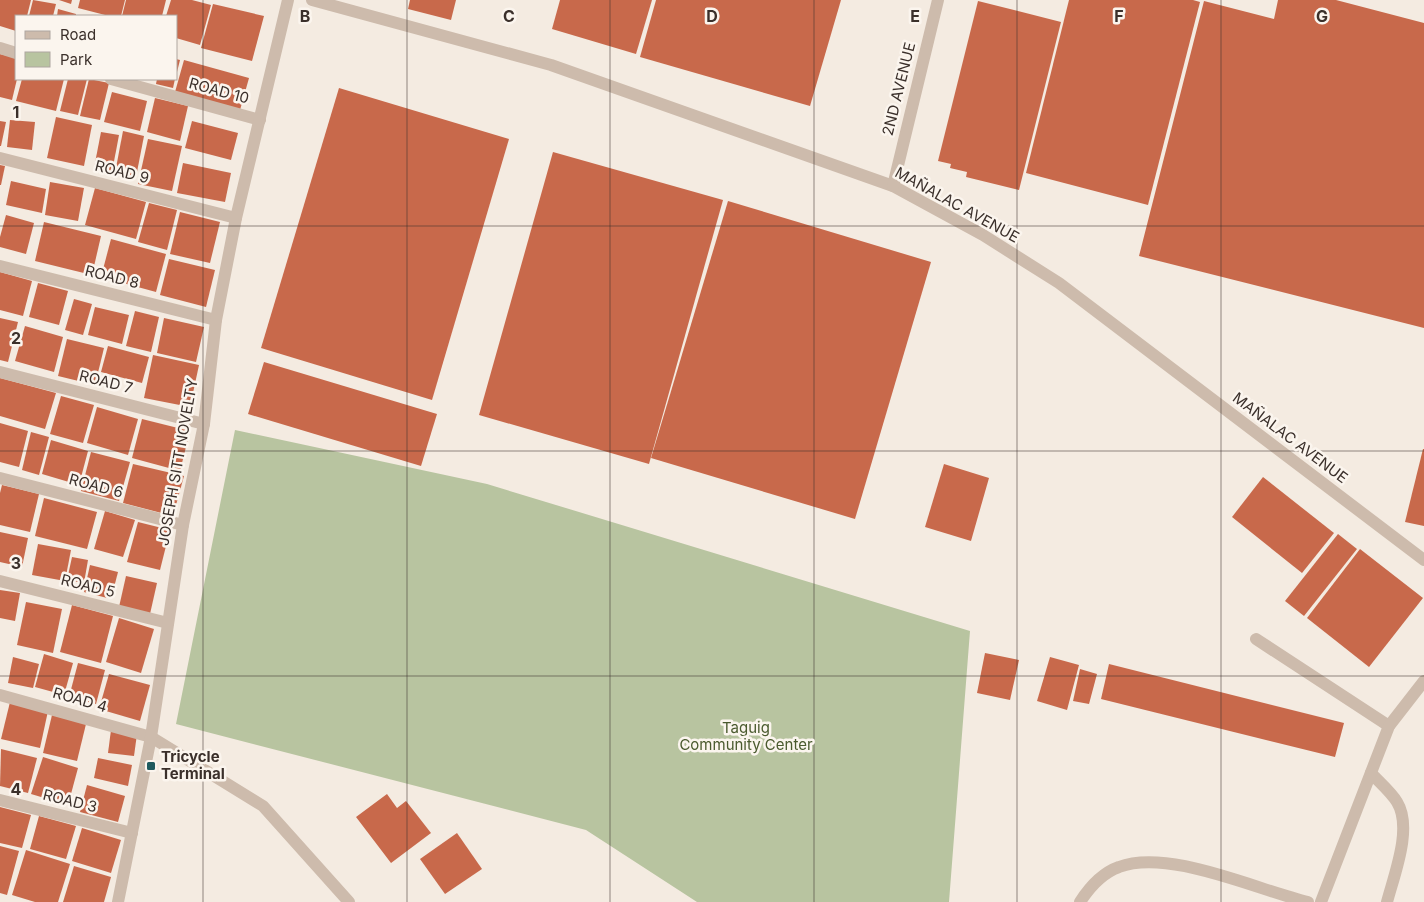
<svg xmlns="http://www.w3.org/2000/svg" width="1424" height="902" viewBox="0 0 1424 902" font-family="Inter,sans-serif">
  <rect width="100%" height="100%" fill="#f4ebe1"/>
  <!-- green -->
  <polygon fill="#b8c4a0" points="235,430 487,484 970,631 949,902 697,902 586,830 176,724"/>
  <!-- building -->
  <g fill="#c8694b">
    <polygon points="0,0 31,0 27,16 16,16 16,31 0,26"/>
    <polygon points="33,0 56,4 53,16 29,16"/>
    <polygon points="59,0 72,0 71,4"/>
    <polygon points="80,0 125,0 121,16 109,16 78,8"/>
    <polygon points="126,0 166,0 162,16 122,16"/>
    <polygon points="171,0 192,0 211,5 200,45 176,38 176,16 166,16"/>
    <polygon points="410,0 456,0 451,20 408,9"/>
    <polygon points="560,0 652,0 636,54 552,29"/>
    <polygon points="656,0 841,0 810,106 640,57"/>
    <polygon points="1069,0 1193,0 1200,2 1148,205 1026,173"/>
    <polygon points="1278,0 1336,0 1424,23 1424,328 1139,256 1204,1 1274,19"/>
    <polygon points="978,1 1061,22 1019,190 966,177 967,172 950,168 951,164 938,161"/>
    <polygon points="213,4 264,16 252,61 201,48"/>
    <polygon points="58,9 76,14 76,16 57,16"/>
    <polygon points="0,54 16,58 17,79 12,100 0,97"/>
    <polygon points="176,59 180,60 177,72 176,72"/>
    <polygon points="184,60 249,78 240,110 175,92"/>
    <polygon points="22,79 64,79 56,111 16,101"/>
    <polygon points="68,79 87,79 78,115 60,111"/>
    <polygon points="89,79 109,83 100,120 80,116"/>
    <polygon points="157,79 175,79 173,88 156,84"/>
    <polygon points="339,88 509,139 432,400 261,348"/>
    <polygon points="112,92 147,101 140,131 104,122"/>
    <polygon points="155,98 188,106 180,141 147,132"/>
    <polygon points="56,117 92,125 84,166 47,158"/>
    <polygon points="10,120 35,122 32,150 7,147"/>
    <polygon points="0,121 6,122 1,146 0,146"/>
    <polygon points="192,121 238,133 231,160 185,148"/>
    <polygon points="123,131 144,136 136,177 115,173"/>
    <polygon points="101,132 119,135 112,172 94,168"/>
    <polygon points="148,139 182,146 172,191 138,184"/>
    <polygon points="553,152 723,200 649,464 479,415"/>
    <polygon points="183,163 231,173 225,202 177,193"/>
    <polygon points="0,165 5,166 1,185 0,185"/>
    <polygon points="11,181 46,189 42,213 6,205"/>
    <polygon points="50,182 84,188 78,221 45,215"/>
    <polygon points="95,188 146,202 136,239 85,225"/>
    <polygon points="728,201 931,262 855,519 651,458"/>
    <polygon points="149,203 177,210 167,250 138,242"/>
    <polygon points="180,212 220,222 210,263 170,254"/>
    <polygon points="6,215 34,223 26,254 0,247 0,237"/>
    <polygon points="44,222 101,236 92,275 35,261"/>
    <polygon points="111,239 166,254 156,292 101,277"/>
    <polygon points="169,259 215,270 206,307 160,295"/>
    <polygon points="0,272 32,281 23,316 0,310"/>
    <polygon points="38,283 68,291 59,325 29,317"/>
    <polygon points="74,299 92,304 83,335 65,330"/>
    <polygon points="95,307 129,315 122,344 88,335"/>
    <polygon points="135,311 159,317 151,352 126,346"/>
    <polygon points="0,318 18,322 8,362 0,360"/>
    <polygon points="164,318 204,327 196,362 157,353"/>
    <polygon points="25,326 63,337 54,372 15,361"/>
    <polygon points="67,339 104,348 95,385 58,376"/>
    <polygon points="108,346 149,357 142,383 101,372"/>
    <polygon points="153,355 199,365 190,407 144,398"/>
    <polygon points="264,362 437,414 421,466 248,414"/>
    <polygon points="0,378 56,393 45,429 0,416"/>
    <polygon points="61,396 94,405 83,443 50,434"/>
    <polygon points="97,407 138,419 128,455 87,443"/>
    <polygon points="142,419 190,431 180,471 132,458"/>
    <polygon points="0,423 28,431 19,467 0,462"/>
    <polygon points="31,432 49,437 39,475 22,470"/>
    <polygon points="51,440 88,451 79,485 42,474"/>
    <polygon points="1423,449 1424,449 1424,526 1405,522"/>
    <polygon points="91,452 130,462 119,501 81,491"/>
    <polygon points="133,464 184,476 173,516 123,503"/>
    <polygon points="944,464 989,478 971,541 925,527"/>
    <polygon points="1263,477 1334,533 1302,573 1232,517"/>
    <polygon points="2,485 39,494 30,532 0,525 0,493"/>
    <polygon points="44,498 97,512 87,549 35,536"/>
    <polygon points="105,511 135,520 123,557 94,549"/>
    <polygon points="138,522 170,530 160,570 127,562"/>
    <polygon points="0,532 28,538 22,567 0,562"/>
    <polygon points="1338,534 1357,549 1304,616 1285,601"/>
    <polygon points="38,544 71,550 65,581 32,575"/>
    <polygon points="1360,549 1423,598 1369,667 1307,618"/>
    <polygon points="72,557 88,560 84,583 67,580"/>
    <polygon points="90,565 118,572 111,599 84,592"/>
    <polygon points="126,576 157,583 150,614 119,607"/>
    <polygon points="0,590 20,593 15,621 0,618"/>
    <polygon points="26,602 62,609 53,653 17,645"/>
    <polygon points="72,605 113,616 101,663 60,652"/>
    <polygon points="119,618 154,629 141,673 106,662"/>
    <polygon points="985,653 1019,660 1010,700 977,693"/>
    <polygon points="44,654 73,663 64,695 35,687"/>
    <polygon points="13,657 39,664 33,688 8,683"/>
    <polygon points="1050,657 1079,665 1067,710 1037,701"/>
    <polygon points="78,663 105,670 96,704 69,697"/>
    <polygon points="1109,664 1344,723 1335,757 1101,699"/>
    <polygon points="1080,669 1097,674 1089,704 1073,701"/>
    <polygon points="109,674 150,685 140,721 99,709"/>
    <polygon points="10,702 48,711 40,748 1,739"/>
    <polygon points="52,715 86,724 77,761 43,753"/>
    <polygon points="111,730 137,734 134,756 108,753"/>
    <polygon points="1,749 37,758 28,793 0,786"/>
    <polygon points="43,757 78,768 68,805 31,794"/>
    <polygon points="98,758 132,765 128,786 94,778"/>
    <polygon points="87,785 125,796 118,822 80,812"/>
    <polygon points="387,794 397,808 406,801 431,833 391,863 356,817"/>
    <polygon points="0,807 31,815 22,848 0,843"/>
    <polygon points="39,816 76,826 66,859 30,849"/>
    <polygon points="82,828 121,840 111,873 72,861"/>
    <polygon points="457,833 482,869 445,894 420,859"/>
    <polygon points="0,846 19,851 7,895 0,893"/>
    <polygon points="26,850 70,864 58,902 35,902 12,895"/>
    <polygon points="74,866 111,877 104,902 63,902"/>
  </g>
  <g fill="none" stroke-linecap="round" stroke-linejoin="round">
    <!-- minor -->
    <g stroke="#cdbbac" stroke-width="12">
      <polyline points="312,0 551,65 893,186 983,235 1059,283 1424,560"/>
      <polyline points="0,48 16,53"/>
      <polyline points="111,79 260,120"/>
      <polyline points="0,158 236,218"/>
      <polyline points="893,186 938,0"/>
      <polyline points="0,266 216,320"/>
      <polyline points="0,372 204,424"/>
      <polyline points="0,478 183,525"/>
      <polyline points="0,581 168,623"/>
      <polyline points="1256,639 1389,726"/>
      <polyline points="0,695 151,737 263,806 349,902"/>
      <path d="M1371,773C1379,782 1391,792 1397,802C1413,828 1394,875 1387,902"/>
      <polyline points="0,800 132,833"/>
      <polyline points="118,902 151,737 183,525 204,424 216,320 236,218 288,0"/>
      <path d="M1080,902C1089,888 1102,873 1119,867C1168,848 1257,890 1308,902"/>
      <polyline points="1321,902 1389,726 1424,681"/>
    </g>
  </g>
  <!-- grid -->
  <path fill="none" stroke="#3b302b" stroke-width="1" stroke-opacity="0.55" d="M203,0V902M407,0V902M610,0V902M814,0V902M1017,0V902M1221,0V902M0,226H1424M0,451H1424M0,676H1424"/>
  <!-- markers -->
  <rect fill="#1f5a5e" stroke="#fbf5ee" stroke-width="2" x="146" y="761" width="10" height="10" rx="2.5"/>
  <g text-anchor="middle" stroke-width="5" stroke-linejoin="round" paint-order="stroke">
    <!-- street labels -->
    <g font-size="15" fill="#3b302b" stroke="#fbf5ee">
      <text transform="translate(899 89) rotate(-76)" y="5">2ND AVENUE</text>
      <text transform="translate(219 91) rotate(15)" y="5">ROAD 10</text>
      <text transform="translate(122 172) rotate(14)" y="5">ROAD 9</text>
      <text transform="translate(957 205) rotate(29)" y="5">MAÑALAC AVENUE</text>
      <text transform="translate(112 277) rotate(14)" y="5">ROAD 8</text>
      <text transform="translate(106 382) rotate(14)" y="5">ROAD 7</text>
      <text transform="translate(1290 438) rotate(37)" y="5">MAÑALAC AVENUE</text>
      <text transform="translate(178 462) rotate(-80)" y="5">JOSEPH SITT NOVELTY</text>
      <text transform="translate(96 486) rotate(15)" y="5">ROAD 6</text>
      <text transform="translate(88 586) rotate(14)" y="5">ROAD 5</text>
      <text transform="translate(80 700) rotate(16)" y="5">ROAD 4</text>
      <text transform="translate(70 801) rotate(14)" y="5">ROAD 3</text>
    </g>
    <!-- park labels -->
    <g font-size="15" fill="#4a5a2e" stroke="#fbf5ee">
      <text x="746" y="733">Taguig<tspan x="746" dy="17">Community Center</tspan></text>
    </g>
    <!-- poi labels -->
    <g font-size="15" font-weight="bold" fill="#3b302b" stroke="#fbf5ee" text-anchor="start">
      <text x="161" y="762">Tricycle<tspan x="161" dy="17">Terminal</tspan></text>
    </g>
  </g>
  <g font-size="16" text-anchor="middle" font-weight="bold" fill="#3b302b" stroke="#fbf5ee" stroke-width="5" stroke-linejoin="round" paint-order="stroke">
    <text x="305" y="22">B</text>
    <text x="509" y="22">C</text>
    <text x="712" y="22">D</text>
    <text x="915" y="22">E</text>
    <text x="1119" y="22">F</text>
    <text x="1322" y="22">G</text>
    <text x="16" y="118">1</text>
    <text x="16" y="344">2</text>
    <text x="16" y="569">3</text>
    <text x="16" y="795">4</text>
  </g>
  <!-- legend -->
  <rect x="15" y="15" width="162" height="65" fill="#fbf5ee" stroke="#aea6a0"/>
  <rect x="25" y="31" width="25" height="8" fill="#cdbbac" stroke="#aea6a0"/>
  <text x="60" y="40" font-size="15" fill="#3b302b">Road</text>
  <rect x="25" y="52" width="25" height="15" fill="#b8c4a0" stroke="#aea6a0"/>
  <text x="60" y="65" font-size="15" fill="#3b302b">Park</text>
</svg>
